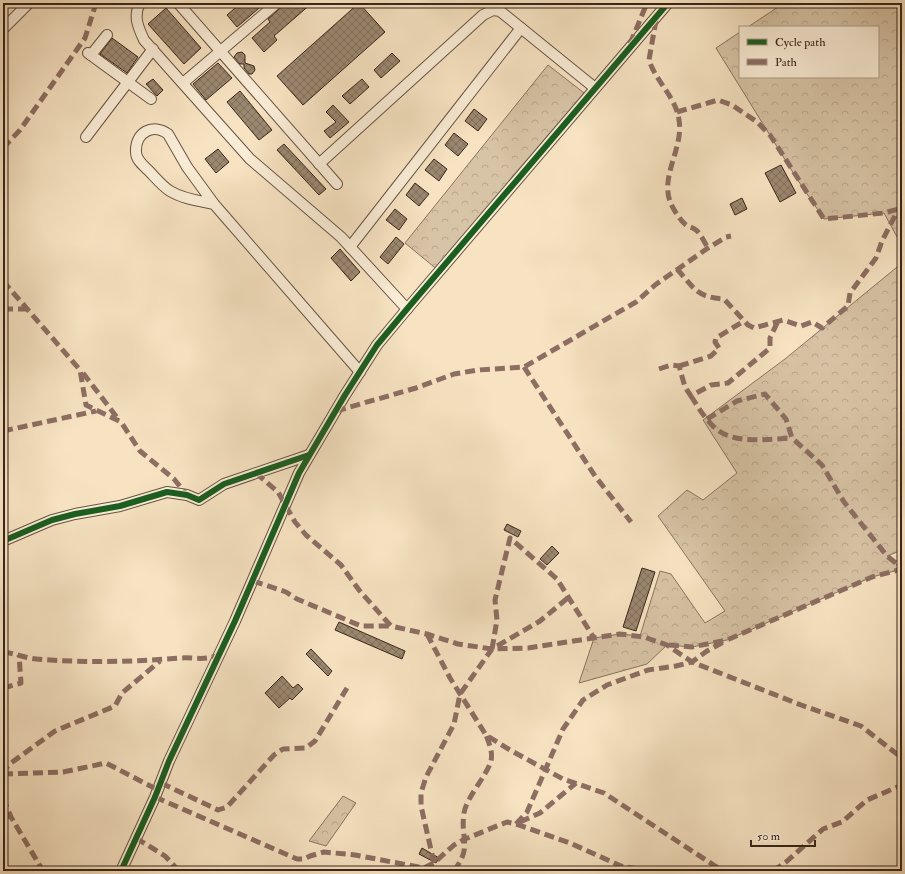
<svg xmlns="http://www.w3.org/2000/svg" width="905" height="874" viewBox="0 0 905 874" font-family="'IM FELL Double Pica',serif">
  <defs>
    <pattern id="forest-crowns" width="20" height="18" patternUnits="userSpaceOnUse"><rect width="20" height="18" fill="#d7c3a5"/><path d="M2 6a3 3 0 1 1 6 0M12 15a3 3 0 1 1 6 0" fill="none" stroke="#b9a78d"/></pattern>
    <pattern id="building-cross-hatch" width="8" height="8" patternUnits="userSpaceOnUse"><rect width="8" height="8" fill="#9b8871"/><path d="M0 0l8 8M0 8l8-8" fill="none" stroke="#7f6f5c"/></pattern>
  </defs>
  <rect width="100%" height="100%" fill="#f7e3c2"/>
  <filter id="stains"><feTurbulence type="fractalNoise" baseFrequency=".005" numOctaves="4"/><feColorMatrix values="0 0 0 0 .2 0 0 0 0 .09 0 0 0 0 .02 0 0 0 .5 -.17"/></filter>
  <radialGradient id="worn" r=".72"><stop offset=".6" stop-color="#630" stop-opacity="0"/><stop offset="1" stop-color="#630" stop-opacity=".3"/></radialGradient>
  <!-- forest -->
  <g fill="url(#forest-crowns)" stroke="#887460">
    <polygon points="784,3 902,3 902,246 884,213 824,219 797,179 716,48 740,32 740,77 878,77 878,27 748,27"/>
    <polygon points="548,65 588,96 439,271 405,243"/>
    <polygon points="902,263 902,550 887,556 902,569 872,577 727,640 692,647 667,645 647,664 579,683 594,638 620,634 640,636 660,571 671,574 705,623 725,611 658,516 687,490 703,500 737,473 703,420 785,359"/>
    <polygon points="343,796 356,803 326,846 309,841"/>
  </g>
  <!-- building -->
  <g fill="url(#building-cross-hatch)" stroke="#38251a">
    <polygon points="241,3 265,3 237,27 227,15"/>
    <polygon points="286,3 312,3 274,36 277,40 264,52 252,38 270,22 268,19"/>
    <polygon points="359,3 385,32 303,105 277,76"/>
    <polygon points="166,8 201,48 184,64 148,24"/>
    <polygon points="112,38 138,57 127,73 100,54"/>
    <polygon points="242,52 245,55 245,63 254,66 255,70 252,74 249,74 244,68 244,64 240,64 234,57 237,53"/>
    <polygon points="392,53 400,61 381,78 374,70"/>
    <polygon points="218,63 232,78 206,100 193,84"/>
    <polygon points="153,79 163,90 157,96 146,84"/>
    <polygon points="362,79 369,87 350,104 342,96"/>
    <polygon points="240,91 272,130 259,140 227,102"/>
    <polygon points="333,105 349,122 330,138 324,131 336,122 326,112"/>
    <polygon points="474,109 487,119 478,131 465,121"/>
    <polygon points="454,133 468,144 458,156 445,145"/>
    <polygon points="284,144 326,189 319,195 277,150"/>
    <polygon points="218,149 229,162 216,173 205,159"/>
    <polygon points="434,159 447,169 439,181 425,170"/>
    <polygon points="781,165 796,193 780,202 765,173"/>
    <polygon points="415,183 429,194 419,206 406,195"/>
    <polygon points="742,198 747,209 735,215 730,204"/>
    <polygon points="395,209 407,219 399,230 386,220"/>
    <polygon points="396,237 404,244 388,264 380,257"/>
    <polygon points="340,249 360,272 351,281 331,258"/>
    <polygon points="507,524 521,531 518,537 504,530"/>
    <polygon points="552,546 559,553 547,565 540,559"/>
    <polygon points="642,568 655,572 636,631 623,627"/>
    <polygon points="339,622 405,651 402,659 335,630"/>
    <polygon points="311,649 332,671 328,676 306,654"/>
    <polygon points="282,676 293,688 298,684 303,689 292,700 290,698 279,708 265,693"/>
    <polygon points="422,848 439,858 436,863 419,854"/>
  </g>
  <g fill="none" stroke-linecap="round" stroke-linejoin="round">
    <defs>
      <g id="minor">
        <path d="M140,3C133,16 138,27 144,40L250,159L341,237L407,309"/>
        <polyline points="178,3 337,184"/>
        <polyline points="3,29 29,3"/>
        <polyline points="88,53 151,99"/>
        <polyline points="91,55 107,35"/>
        <polyline points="183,83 277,3"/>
        <polyline points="86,137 153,49"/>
        <polyline points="319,164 483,15 493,10 500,11 595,88"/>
        <path d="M214,204C200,201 183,199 170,191C162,186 155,177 148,170C143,165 136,160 136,152C135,132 153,123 168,134L187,167L214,204L360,372"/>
        <polyline points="350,247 521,28"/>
        <polyline points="3,541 52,520 75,514 120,506 167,492 187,495 199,500 224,484 309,455"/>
        <polyline points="121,871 155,797 169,761 235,621 299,473 345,395 377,345 407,309 668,3"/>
      </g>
    </defs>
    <!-- minor casing -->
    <use href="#minor" stroke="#685444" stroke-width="12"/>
    <!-- minor -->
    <use href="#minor" stroke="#faedd7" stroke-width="10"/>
    <!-- quiet -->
    <g stroke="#8d6e63" stroke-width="5" stroke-dasharray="10 5" stroke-linecap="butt">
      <path d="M656,20L649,60C656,82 676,97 679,120C684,148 659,177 671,204C674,210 680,220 685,224C688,227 693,227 696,230C701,234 704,242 708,248"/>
      <polyline points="630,44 647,3"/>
      <polyline points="677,112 718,100 732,105 757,122 770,135 824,219 884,213 902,208"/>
      <polyline points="3,148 20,130 85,38 96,3"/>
      <path d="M677,269C695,289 696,297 724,299L748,325L754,328L783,320L801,326L812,322L822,328L848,306L850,293L876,258L882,241L899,208"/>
      <polyline points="3,281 80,370 86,405 121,422 140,451 174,479 187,495"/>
      <polyline points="3,309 28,309"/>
      <polyline points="679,366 711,356 719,348 715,342 716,338 744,321"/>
      <polyline points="524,367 595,476 631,522"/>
      <polyline points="659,369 671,365 679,366 685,387 691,396 711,385 728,383 770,348 770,338 778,321"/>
      <polyline points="83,373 119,420"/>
      <path d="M691,396C698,407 705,419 715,428C734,445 769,439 792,438"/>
      <polyline points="336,411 416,388 454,374 478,370 524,367 636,302 655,285 708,248 726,237 731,236"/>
      <polyline points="707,419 737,401 765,394 786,419 792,438 822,465 844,502 887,556 902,568"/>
      <polyline points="3,431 96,411"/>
      <polyline points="256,473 278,492 295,522 306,535 341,565 359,590 391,626 427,634 458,644 492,649 528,648 620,634 644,637 667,645 692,662 801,705 861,726 902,758"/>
      <polyline points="253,581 286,592 297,599 361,626 391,626"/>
      <polyline points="427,634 450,678 486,735 510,750 563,779 604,793 721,870"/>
      <polyline points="669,645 692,647 727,640 872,577 902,569"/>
      <polyline points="492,649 497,620 495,600 510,538 557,579 594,638"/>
      <path d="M3,652C14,653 25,658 36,659C84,663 132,662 180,658C196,657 202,661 219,655"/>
      <polyline points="3,688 21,683 19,655"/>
      <polyline points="3,774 63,772 106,763 158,790"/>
      <polyline points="5,775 6,768 11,763 55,731 115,706 122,693 160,661"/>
      <polyline points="161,783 218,810 227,807 274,755 283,749 306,748 315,741 347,688"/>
      <polyline points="155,797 297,859 304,859 310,856 324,852 355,855 424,868 434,863 454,845 465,839 507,822 516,824 570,843 621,866 644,870 719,869"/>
      <polyline points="3,798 11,817 43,871"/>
      <polyline points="3,820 10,815"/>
      <polyline points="520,822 540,813 576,783"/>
      <polyline points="516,824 527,812 563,729 583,700 607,685 648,670 676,666 692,662 707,651 727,640"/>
      <polyline points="136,838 165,856 179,871"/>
      <polyline points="434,863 421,806 421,793 426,777 454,724 460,694 492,649 540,621 569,597"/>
      <path d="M454,871C473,845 460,840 464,813C466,798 486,777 491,761C493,752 489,743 486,735"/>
      <polyline points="773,871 786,862 823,829 842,822 867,800 902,785"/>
    </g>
    <defs>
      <g id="cycleway">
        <polyline points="3,541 52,520 75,514 120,506 167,492 187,495 199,500 224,484 309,455"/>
        <polyline points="121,871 155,797 169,761 235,621 299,473 345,395 377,345 407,309 668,3"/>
      </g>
    </defs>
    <!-- cycleway casing -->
    <use href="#cycleway" stroke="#faedd7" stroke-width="8"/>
    <!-- cycleway -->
    <use href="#cycleway" stroke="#1b5e20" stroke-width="6"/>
  </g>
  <!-- margin -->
  <rect width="905" height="874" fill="none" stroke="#f7e3c2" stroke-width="16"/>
  <rect x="4" y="4" width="897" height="866" fill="none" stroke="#38251a" stroke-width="2"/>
  <rect x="8" y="8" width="889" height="858" fill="none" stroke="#38251a"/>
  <!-- legend -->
  <rect x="739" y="26" width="140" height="52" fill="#faedd7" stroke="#ac9d8b"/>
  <rect x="747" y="39" width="20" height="6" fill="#1b5e20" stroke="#ac9d8b"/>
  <text x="775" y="46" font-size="12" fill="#38251a">Cycle path</text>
  <rect x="747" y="59" width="20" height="6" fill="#8d6e63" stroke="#ac9d8b"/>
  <text x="775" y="66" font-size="12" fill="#38251a">Path</text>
  <!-- scale -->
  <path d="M751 840v6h64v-6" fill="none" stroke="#38251a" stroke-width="2"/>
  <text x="757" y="840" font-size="12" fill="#38251a" stroke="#faedd7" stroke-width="3" paint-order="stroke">50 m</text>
  <rect width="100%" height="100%" filter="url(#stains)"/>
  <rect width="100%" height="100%" fill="url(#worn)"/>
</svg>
